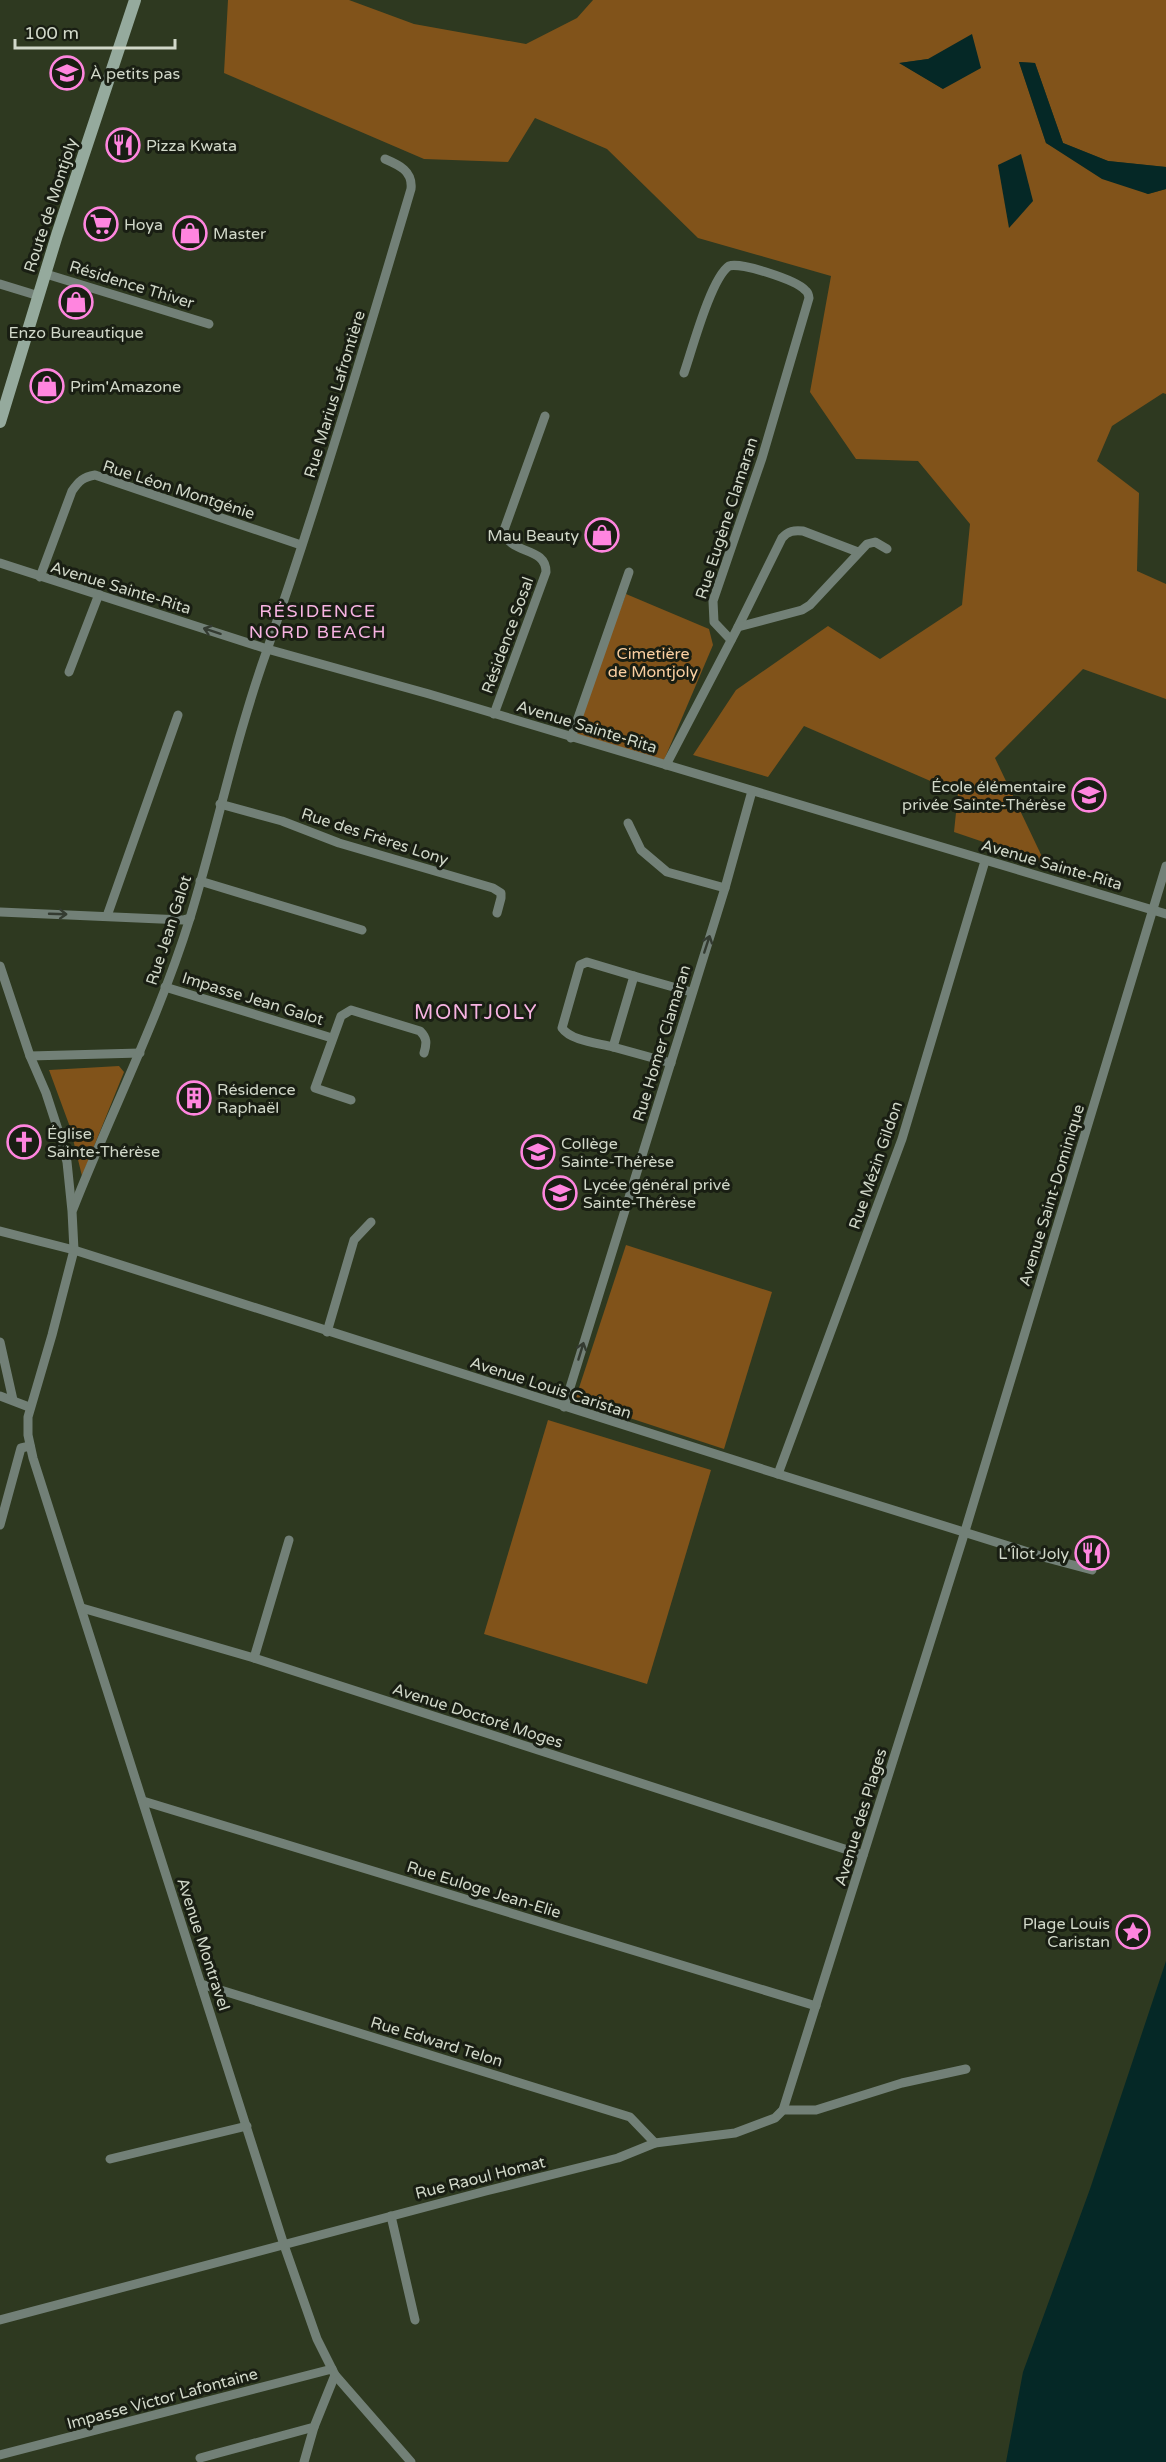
<svg xmlns="http://www.w3.org/2000/svg" width="1166" height="2462" viewBox="0 0 1166 2462" font-family="'Varela Round',sans-serif">
  <rect width="100%" height="100%" fill="#2e3920"/>
  <!-- green -->
  <g fill="#81531a" fill-rule="evenodd">
    <path d="M228,0H349L414,24L526,44L577,18L593,0H1166V167L1108,161L1063,143L1035,63L1019,62L1046,143L1148,194L1166,189V394L1163,393L1112,426L1097,461L1139,493L1137,571L1166,584V699L1083,669L995,758L1045,863L954,832L958,793L804,726L768,777L693,755L736,690L828,626L880,659L962,605L970,524L918,461L856,459L810,392L831,276L698,238L607,149L535,118L508,162L424,159L224,73ZM928,59L943,89L900,63Z"/>
    <polygon points="626,594 709,629 713,645 664,760 573,734"/>
    <polygon points="119,1066 124,1072 82,1176 70,1127 49,1070"/>
    <polygon points="626,1245 772,1292 724,1449 575,1400"/>
    <polygon points="548,1420 711,1470 647,1684 484,1634"/>
  </g>
  <!-- water -->
  <g fill="#052826">
    <polygon points="972,34 981,68 943,89 899,63 928,59"/>
    <polygon points="1019,62 1035,63 1063,143 1108,161 1166,167 1166,189 1148,194 1102,179 1046,143"/>
    <polygon points="1021,154 1033,201 1009,228 998,165"/>
    <polygon points="1166,1961 1166,2462 1006,2462 1023,2372 1090,2189"/>
  </g>
  <g fill="none" stroke-linecap="round" stroke-linejoin="round">
    <!-- minor -->
    <g stroke="#728077" stroke-width="9">
      <polyline points="46,274 209,324"/>
      <polyline points="0,284 39,296"/>
      <path d="M684,373C692,350 711,278 729,266C741,262 796,280 805,290C809,293 808,294 809,298L762,458L713,601L714,622L731,640"/>
      <polyline points="0,563 267,649 429,694 1166,914"/>
      <path d="M40,577L72,491C79,481 83,477 95,475L301,545"/>
      <path d="M738,627L782,538C788,531 794,530 803,531L858,552"/>
      <polyline points="69,672 99,594"/>
      <path d="M494,714L546,572C546,545 508,556 504,530L545,416"/>
      <polyline points="571,738 629,572"/>
      <polyline points="666,765 738,627 802,610 810,605 867,544 875,542 887,549"/>
      <polyline points="220,804 282,821 339,843 493,888 501,893 501,898 497,913"/>
      <polyline points="628,823 641,850 667,872 725,888"/>
      <polyline points="200,881 362,930"/>
      <polyline points="0,912 183,920 190,918"/>
      <polyline points="107,916 178,715"/>
      <polyline points="0,966 30,1056 46,1093 60,1136 67,1162 72,1211 74,1250 52,1335 28,1417 28,1435 33,1458 284,2245 317,2339 335,2375 411,2462"/>
      <polyline points="165,987 332,1038"/>
      <path d="M613,1047C598,1043 571,1041 562,1028L580,965L587,962L634,976"/>
      <polyline points="30,1056 140,1053"/>
      <polyline points="671,1063 613,1047 634,976 691,992"/>
      <path d="M351,1100L315,1088L341,1016L351,1010L420,1031C427,1038 427,1043 424,1053"/>
      <path d="M73,1209C111,1112 159,1018 190,918C217,830 235,740 266,653C319,500 365,344 411,189C413,171 399,165 385,159"/>
      <polyline points="0,1231 74,1250 778,1474 1047,1558 1092,1570"/>
      <polyline points="327,1332 354,1240 371,1222"/>
      <polyline points="0,1342 13,1400"/>
      <polyline points="0,1396 29,1407"/>
      <polyline points="564,1407 725,888 752,791"/>
      <polyline points="778,1474 902,1139 985,861"/>
      <polyline points="0,1525 21,1448 30,1446"/>
      <polyline points="82,1608 254,1658 863,1855"/>
      <polyline points="254,1658 289,1540"/>
      <polyline points="143,1801 816,2006"/>
      <polyline points="201,1984 630,2117 655,2143"/>
      <polyline points="783,2110 962,1541 1166,866"/>
      <polyline points="110,2159 247,2126"/>
      <polyline points="391,2216 415,2320"/>
      <polyline points="0,2320 486,2191 618,2158 655,2143 735,2133 775,2118 783,2110 816,2110 902,2083 966,2069"/>
      <polyline points="0,2455 332,2369"/>
      <polyline points="200,2458 314,2427 335,2375"/>
      <polyline points="304,2462 314,2427"/>
    </g>
    <!-- secondary -->
    <polyline stroke="#95aa9d" stroke-width="12" points="0,422 57,235 135,0"/>
  </g>
  <!-- one-way arrows -->
  <defs><path id="oneway-shaft" d="M-6 0H5M1.5-3L5.5 0L1.5 3" fill="none" stroke-width="1.6" stroke-linecap="round" stroke-linejoin="round" transform="scale(1.5)"/></defs>
  <g stroke="#343b31">
    <use href="#oneway-shaft" transform="translate(212 631) rotate(-162)"/>
    <use href="#oneway-shaft" transform="translate(58 914) rotate(2)"/>
    <use href="#oneway-shaft" transform="translate(707 944) rotate(-72)"/>
    <use href="#oneway-shaft" transform="translate(581 1351) rotate(-73)"/>
  </g>
  <!-- icons -->
  <defs>
    <symbol id="school-ring" viewBox="-11 -11 22 22"><circle r="9.5" fill="#191e13" stroke="#ff85df" stroke-width="1.5"/><path d="M0-5L7-2L0 1L-7-2ZM-4 1L0 2.5L4 1V4Q0 6-4 4Z" fill="#ff85df"/></symbol>
    <symbol id="restaurant-ring" viewBox="-11 -11 22 22"><circle r="9.5" fill="#191e13" stroke="#ff85df" stroke-width="1.5"/><path d="M-5-6h1v4h1v-4h1v4h1v-4h1v5L-1.5 .5V6h-2V.5L-5-1ZM5-6V6H3V1.5H1.5Q1.5-4 5-6Z" fill="#ff85df"/></symbol>
    <symbol id="supermarket-ring" viewBox="-11 -11 22 22"><circle r="9.5" fill="#191e13" stroke="#ff85df" stroke-width="1.5"/><path d="M-6-5.5h2.5l.6 2H6L4.5 2H-2.5L-4.4-4H-6ZM-1.5 3.2a1.3 1.3 0 1 0 .1 0ZM3 3.2a1.3 1.3 0 1 0 .1 0Z" fill="#ff85df"/></symbol>
    <symbol id="shop-ring" viewBox="-11 -11 22 22"><circle r="9.5" fill="#191e13" stroke="#ff85df" stroke-width="1.5"/><path d="M-5-2.5h2.3a2.7 3.5 0 0 1 5.4 0H5L5.5 6h-11ZM-1.5-2.5h3a1.5 2.3 0 0 0-3 0Z" fill="#ff85df"/></symbol>
    <symbol id="building-ring" viewBox="-11 -11 22 22"><circle r="9.5" fill="#191e13" stroke="#ff85df" stroke-width="1.5"/><path d="M-4-6H4V6H1V3H-1V6H-4ZM-2.5-4.3h1.7v1.8h-1.7ZM.8-4.3h1.7v1.8H.8ZM-2.5-1h1.7V.8h-1.7ZM.8-1h1.7V.8H.8Z" fill="#ff85df"/></symbol>
    <symbol id="church-ring" viewBox="-11 -11 22 22"><circle r="9.5" fill="#191e13" stroke="#ff85df" stroke-width="1.5"/><path d="M-1.2-6h2.4v3.5h3.3v2.4h-3.3V6h-2.4V-.1h-3.3v-2.4h3.3Z" fill="#ff85df"/></symbol>
    <symbol id="sight-ring" viewBox="-11 -11 22 22"><circle r="9.5" fill="#191e13" stroke="#ff85df" stroke-width="1.5"/><path d="M0-6L1.8-2.2L6-1.7L2.9 1.2L3.7 5.4L0 3.3L-3.7 5.4L-2.9 1.2L-6-1.7L-1.8-2.2Z" fill="#ff85df"/></symbol>
  </defs>
  <g fill-rule="evenodd">
    <use href="#school-ring" x="48" y="54" width="38" height="38"/>
    <use href="#restaurant-ring" x="104" y="126" width="38" height="38"/>
    <use href="#supermarket-ring" x="82" y="205" width="38" height="38"/>
    <use href="#shop-ring" x="171" y="214" width="38" height="38"/>
    <use href="#shop-ring" x="57" y="283" width="38" height="38"/>
    <use href="#shop-ring" x="28" y="367" width="38" height="38"/>
    <use href="#shop-ring" x="583" y="516" width="38" height="38"/>
    <use href="#school-ring" x="1070" y="776" width="38" height="38"/>
    <use href="#building-ring" x="175" y="1079" width="38" height="38"/>
    <use href="#church-ring" x="5" y="1123" width="38" height="38"/>
    <use href="#school-ring" x="519" y="1133" width="38" height="38"/>
    <use href="#school-ring" x="541" y="1174" width="38" height="38"/>
    <use href="#restaurant-ring" x="1073" y="1534" width="38" height="38"/>
    <use href="#sight-ring" x="1114" y="1913" width="38" height="38"/>
  </g>
  <g text-anchor="middle" stroke-width="6" stroke-linejoin="round" paint-order="stroke">
    <!-- poi labels -->
    <g font-size="16" fill="#d1d8c9" stroke="#191e13" text-anchor="start">
      <text x="90" y="79">À petits pas</text>
      <text x="146" y="151">Pizza Kwata</text>
      <text x="124" y="230">Hoya</text>
      <text x="213" y="239">Master</text>
      <text x="76" y="338" text-anchor="middle">Enzo Bureautique</text>
      <text x="70" y="392">Prim'Amazone</text>
      <text x="579" y="541" text-anchor="end">Mau Beauty</text>
      <text x="1066" y="792" text-anchor="end">École élémentaire<tspan x="1066" dy="18">privée Sainte-Thérèse</tspan></text>
      <text x="217" y="1095">Résidence<tspan x="217" dy="18">Raphaël</tspan></text>
      <text x="47" y="1139">Église<tspan x="47" dy="18">Sainte-Thérèse</tspan></text>
      <text x="561" y="1149">Collège<tspan x="561" dy="18">Sainte-Thérèse</tspan></text>
      <text x="583" y="1190">Lycée général privé<tspan x="583" dy="18">Sainte-Thérèse</tspan></text>
      <text x="1069" y="1559" text-anchor="end">L'Îlot Joly</text>
      <text x="1110" y="1929" text-anchor="end">Plage Louis<tspan x="1110" dy="18">Caristan</tspan></text>
    </g>
    <!-- street labels -->
    <g font-size="16" fill="#d1d8c9" stroke="#191e13">
      <text transform="translate(50 205) rotate(-72)" y="6">Route de Montjoly</text>
      <text transform="translate(132 284) rotate(17)" y="6">Résidence Thiver</text>
      <text transform="translate(334 394) rotate(-73)" y="6">Rue Marius Lafrontière</text>
      <text transform="translate(179 489) rotate(18)" y="6">Rue Léon Montgénie</text>
      <text transform="translate(726 518) rotate(-72)" y="6">Rue Eugène Clamaran</text>
      <text transform="translate(121 587) rotate(17)" y="6">Avenue Sainte-Rita</text>
      <text transform="translate(507 635) rotate(-70)" y="6">Résidence Sosal</text>
      <text transform="translate(587 726) rotate(17)" y="6">Avenue Sainte-Rita</text>
      <text transform="translate(375 836) rotate(18)" y="6">Rue des Frères Lony</text>
      <text transform="translate(1052 864) rotate(16)" y="6">Avenue Sainte-Rita</text>
      <text transform="translate(168 930) rotate(-72)" y="6">Rue Jean Galot</text>
      <text transform="translate(253 998) rotate(17)" y="6">Impasse Jean Galot</text>
      <text transform="translate(661 1043) rotate(-73)" y="6">Rue Homer Clamaran</text>
      <text transform="translate(875 1165) rotate(-71)" y="6">Rue Mézin Gildon</text>
      <text transform="translate(1051 1195) rotate(-73)" y="6">Avenue Saint-Dominique</text>
      <text transform="translate(551 1387) rotate(18)" y="6">Avenue Louis Caristan</text>
      <text transform="translate(478 1715) rotate(18)" y="6">Avenue Doctoré Moges</text>
      <text transform="translate(860 1817) rotate(-73)" y="6">Avenue des Plages</text>
      <text transform="translate(484 1889) rotate(17)" y="6">Rue Euloge Jean-Elie</text>
      <text transform="translate(204 1944) rotate(72)" y="6">Avenue Montravel</text>
      <text transform="translate(437 2041) rotate(17)" y="6">Rue Edward Telon</text>
      <text transform="translate(480 2177) rotate(-14)" y="6">Rue Raoul Homat</text>
      <text transform="translate(162 2398) rotate(-15)" y="6">Impasse Victor Lafontaine</text>
    </g>
    <!-- park labels -->
    <g font-size="16" fill="#facfa1" stroke="#191e13">
      <text x="653" y="659">Cimetière<tspan x="653" dy="18">de Montjoly</tspan></text>
    </g>
    <!-- neighbourhood labels -->
    <g font-size="18" letter-spacing="1.5" fill="#f7b3e2" stroke="#191e13">
      <text x="318" y="617">RÉSIDENCE<tspan x="318" dy="21">NORD BEACH</tspan></text>
    </g>
    <!-- quarter labels -->
    <g font-size="20" letter-spacing="1.5" fill="#f7b3e2" stroke="#191e13">
      <text x="476" y="1019">MONTJOLY</text>
    </g>
  </g>
  <!-- scale -->
  <path d="M15 39v9h160v-9" fill="none" stroke="#d1d8c9" stroke-width="3"/>
  <text x="24" y="39" font-size="18" fill="#d1d8c9" stroke="#191e13" stroke-width="4.5" paint-order="stroke">100 m</text>
</svg>
